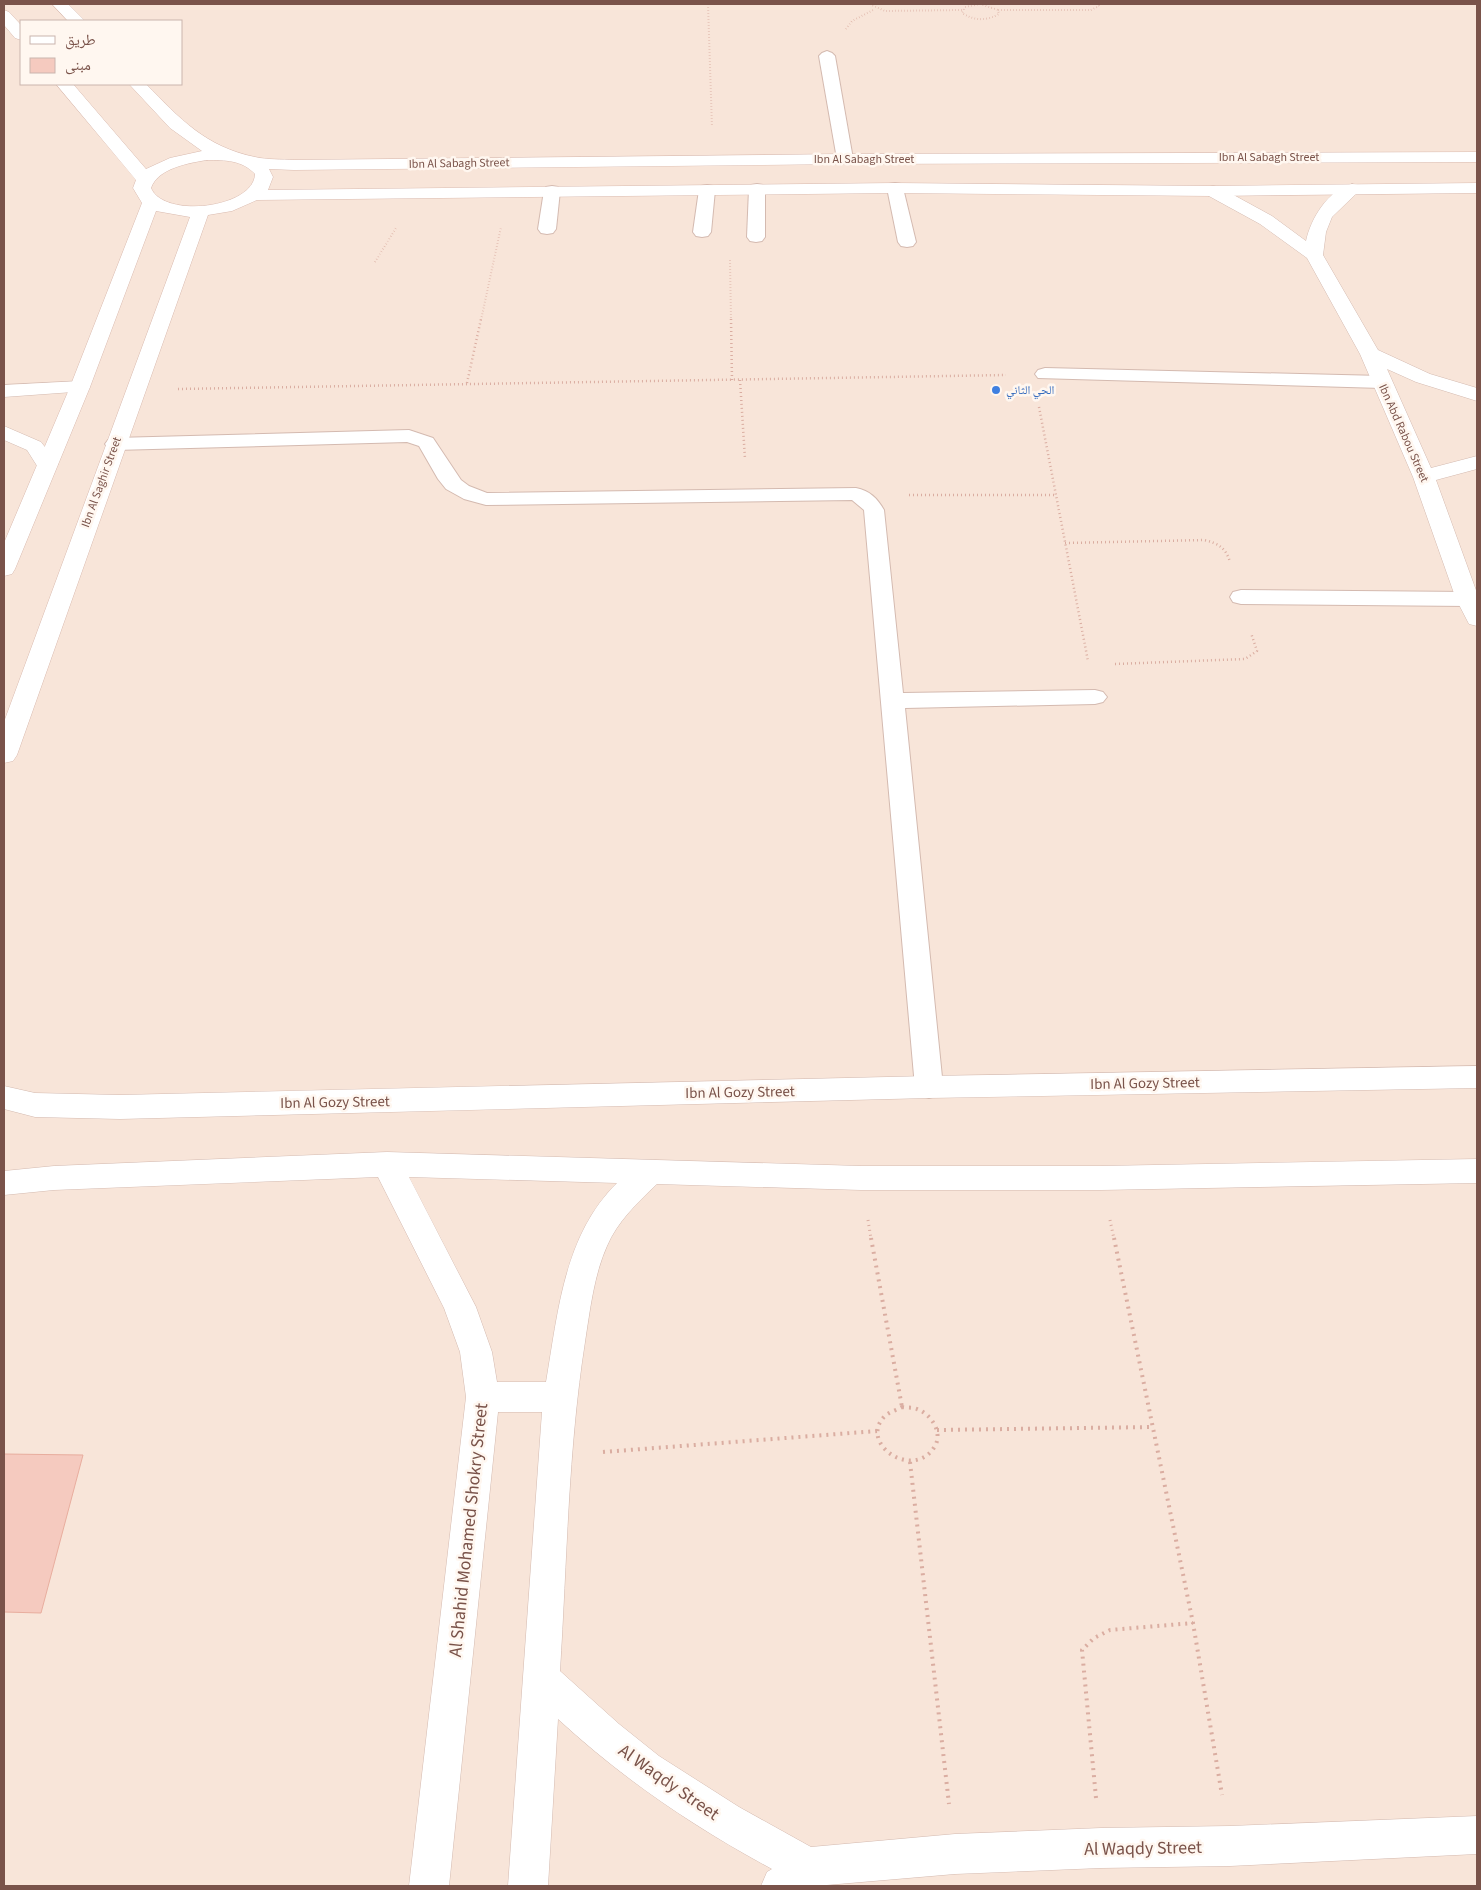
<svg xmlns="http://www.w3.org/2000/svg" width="1481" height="1890" viewBox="0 0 1481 1890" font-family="'Source Sans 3','Noto Naskh Arabic',sans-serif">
  <rect width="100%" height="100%" fill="#fef2e9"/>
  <!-- residential -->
  <path fill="#f8e5d9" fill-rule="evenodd" d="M4,4H1477V1886H4ZM21,21H181V84H21Z"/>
  <!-- building -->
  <polygon fill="#f5cabf" stroke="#e8ad9e" points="4,1454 83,1455 41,1613 4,1612"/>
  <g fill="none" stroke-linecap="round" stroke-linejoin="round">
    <defs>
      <g id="lane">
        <polygon points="827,51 832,53 835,56 853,159 851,163 839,163 837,159 819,56 822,53"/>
        <polygon points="895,183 901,184 903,188 916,242 913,246 907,247 901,246 898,242 887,188 889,184"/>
        <polygon points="757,184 763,185 765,189 765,237 762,241 756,242 750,241 747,237 749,189 751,185"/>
        <polygon points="707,185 713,186 715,190 711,232 708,236 702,237 696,236 693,232 699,190 701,186"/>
        <polygon points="552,186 558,187 560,191 556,229 553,233 547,234 541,233 538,229 544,191 546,187"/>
        <polygon points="1045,368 1382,376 1389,378 1392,382 1389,386 1382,388 1038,378 1035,374 1038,370"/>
        <path d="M409,430L433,438L461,480L469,486L487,493L856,488C870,491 877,498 884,510L903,693L1095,690L1103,692L1107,697L1103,702L1095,704L905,708L943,1087L939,1095L929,1098L919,1095L915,1087L864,510L852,500L486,505L464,499L446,489L438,479L419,446L407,442L115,450L108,448L105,444L108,440L115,438Z"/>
        <polygon points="1241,590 1468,592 1476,594 1477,602 1468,606 1241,604 1233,602 1230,597 1233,592"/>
      </g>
      <g id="street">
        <path d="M1352,184L1358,185L1361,189L1332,217L1326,232L1323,255L1378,350L1430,374L1477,388V401L1416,382L1387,369L1431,468L1477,456V469L1436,480L1477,593V626L1469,624L1456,599L1413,477L1360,354L1307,258L1260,224L1207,195L1204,191L1207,187L1213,186L1219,187L1272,216L1306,241C1311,218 1328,190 1352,184Z"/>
        <polygon points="80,381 87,383 90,387 87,391 4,397 4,385"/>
        <polygon points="4,426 41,442 58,464 55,469 47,470 39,469 27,450 4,440"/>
        <polygon points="1477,1066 1477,1088 929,1098 120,1119 35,1117 4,1109 4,1086 35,1093 120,1095 929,1076"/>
        <path d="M387,1152L861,1166H1101L1477,1159V1183L1101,1190H861L657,1184C638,1202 617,1222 607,1246C594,1275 590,1310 585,1342C568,1450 567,1561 560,1671L619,1724L659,1756L739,1807L811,1847L955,1834L1101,1828L1230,1826L1477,1816V1854L1230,1866L1101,1868L955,1874L815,1886H761L767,1872L772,1869C694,1827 623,1779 558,1719L548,1886H508L542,1412H498L449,1886H409L466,1397L460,1352L444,1308L378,1177L54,1190L4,1195V1171L54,1166ZM409,1177L617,1183C564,1235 558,1312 546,1382H497L492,1352L476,1307Z"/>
      </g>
      <g id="secondary">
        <polygon points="52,4 68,4 85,21 68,21"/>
        <polygon points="4,10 9,12 21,25 21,40 15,38 4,25"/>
        <path d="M56,84H73L146,169L170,158L202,151L170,128L129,84H146C180,119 206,147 255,157C268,160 281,159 294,160L845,154L1477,152V162L845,164L294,170L269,169L273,177L268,190L895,183L1213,186L1477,183V193L1213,196L895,193L257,200L232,211L208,215L17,755L13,761L4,763V722L190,217L156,211L90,387L15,569L12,574L4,576V543L70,387L142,203L133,188L136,180ZM207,160C225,160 242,160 255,174C254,208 164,219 151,188C158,168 189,163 207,160Z"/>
      </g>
    </defs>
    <!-- lane casing -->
    <use href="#lane" stroke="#d4bab0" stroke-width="2"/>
    <!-- street casing -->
    <use href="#street" stroke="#d4bab0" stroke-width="1"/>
    <!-- secondary casing -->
    <use href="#secondary" stroke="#d9baaf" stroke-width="1"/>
    <!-- path-far3 -->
    <g stroke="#daada1" stroke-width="2" stroke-dasharray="0.5 2.5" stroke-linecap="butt">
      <polyline points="708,4 712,127"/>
      <polyline points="870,4 885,11 962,10"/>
      <path d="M980,4L998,10L999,14C987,21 974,21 962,13L965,7Z"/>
      <polyline points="998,10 1091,10 1099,6 1098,4"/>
      <polyline points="846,29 852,21 875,9"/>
      <polyline points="730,260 731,320"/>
      <polyline points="375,262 396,228"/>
      <polyline points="481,320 501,227"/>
    </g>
    <!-- path-far2 -->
    <g stroke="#daada1" stroke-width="2.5" stroke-dasharray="1 3" stroke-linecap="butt">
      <polyline points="731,319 732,380"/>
      <polyline points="740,380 745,459"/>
      <polyline points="467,383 481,319"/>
      <polyline points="178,389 1006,375"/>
      <polyline points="1039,407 1088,661"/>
      <polyline points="909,495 1056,495"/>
      <path d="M1065,543L1204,540C1218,543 1226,548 1230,562"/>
      <polyline points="1115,664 1245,659 1257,651 1251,633"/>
    </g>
    <!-- path-far1 -->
    <g stroke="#daada1" stroke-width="3" stroke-dasharray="1 4" stroke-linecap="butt">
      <polyline points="868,1220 871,1239"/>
      <polyline points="1110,1220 1114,1239"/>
    </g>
    <!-- path -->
    <g stroke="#daada1" stroke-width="4" stroke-dasharray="2 5" stroke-linecap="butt">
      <polyline points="871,1238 902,1407"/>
      <polyline points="1114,1238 1193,1623 1222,1795"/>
      <path d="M902,1407C907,1408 912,1407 917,1409C931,1414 943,1432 935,1446C914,1482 857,1443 885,1416C889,1412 897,1410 902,1407Z"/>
      <polyline points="937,1430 1154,1427"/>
      <polyline points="603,1452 877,1431"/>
      <polyline points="910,1462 949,1804"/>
      <polyline points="1096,1798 1082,1650 1094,1638 1110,1630 1193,1623"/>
    </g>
    <!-- lane -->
    <use href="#lane" fill="#fff" fill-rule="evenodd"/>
    <!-- street -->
    <use href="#street" fill="#fff" fill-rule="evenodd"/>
    <!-- secondary -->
    <use href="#secondary" fill="#fff" fill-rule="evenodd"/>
  </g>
  <!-- markers -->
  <circle fill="#3f7fe0" stroke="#fff7f0" stroke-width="2" cx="996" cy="390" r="5"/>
  <g text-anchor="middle" stroke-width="5" stroke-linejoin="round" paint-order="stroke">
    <!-- far-street labels -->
    <g font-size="12" fill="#7a534a" stroke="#fff7f0">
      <text x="1269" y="161">Ibn Al Sabagh Street</text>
      <text x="864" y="163">Ibn Al Sabagh Street</text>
      <text transform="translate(459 163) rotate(-1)" y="4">Ibn Al Sabagh Street</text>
      <text transform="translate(1404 433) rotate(66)" y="4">Ibn Abd Rabou Street</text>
      <text transform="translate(101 482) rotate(-70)" y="4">Ibn Al Saghir Street</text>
    </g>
    <!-- far-shop labels -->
    <g font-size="12" fill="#366cbe" stroke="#fff7f0" text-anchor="start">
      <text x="1006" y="394">الحي الثاني</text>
    </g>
    <!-- street labels -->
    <g font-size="15" fill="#7a534a" stroke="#fff7f0">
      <text transform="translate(1145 1083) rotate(-1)" y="5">Ibn Al Gozy Street</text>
      <text transform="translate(740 1092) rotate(-1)" y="5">Ibn Al Gozy Street</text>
      <text transform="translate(335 1102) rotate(-1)" y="5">Ibn Al Gozy Street</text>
    </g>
    <!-- near-street labels -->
    <g font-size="18" fill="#7a534a" stroke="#fff7f0">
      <text transform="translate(468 1530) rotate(-84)" y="6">Al Shahid Mohamed Shokry Street</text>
      <text transform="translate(669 1782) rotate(35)" y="6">Al Waqdy Street</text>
      <text transform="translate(1143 1848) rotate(-1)" y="6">Al Waqdy Street</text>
    </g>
  </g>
  <!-- border -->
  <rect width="1481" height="1890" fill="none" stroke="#7a534a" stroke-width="10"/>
  <!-- legend -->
  <rect x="20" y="20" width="162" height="65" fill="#fff7f0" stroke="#cab5ae"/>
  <rect x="30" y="36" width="25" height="8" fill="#ffffff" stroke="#cab5ae"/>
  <text x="65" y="45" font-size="15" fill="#7a534a">طريق</text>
  <rect x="30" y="58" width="25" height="15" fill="#f5cabf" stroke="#cab5ae"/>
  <text x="65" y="70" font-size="15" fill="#7a534a">مبنى</text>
</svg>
